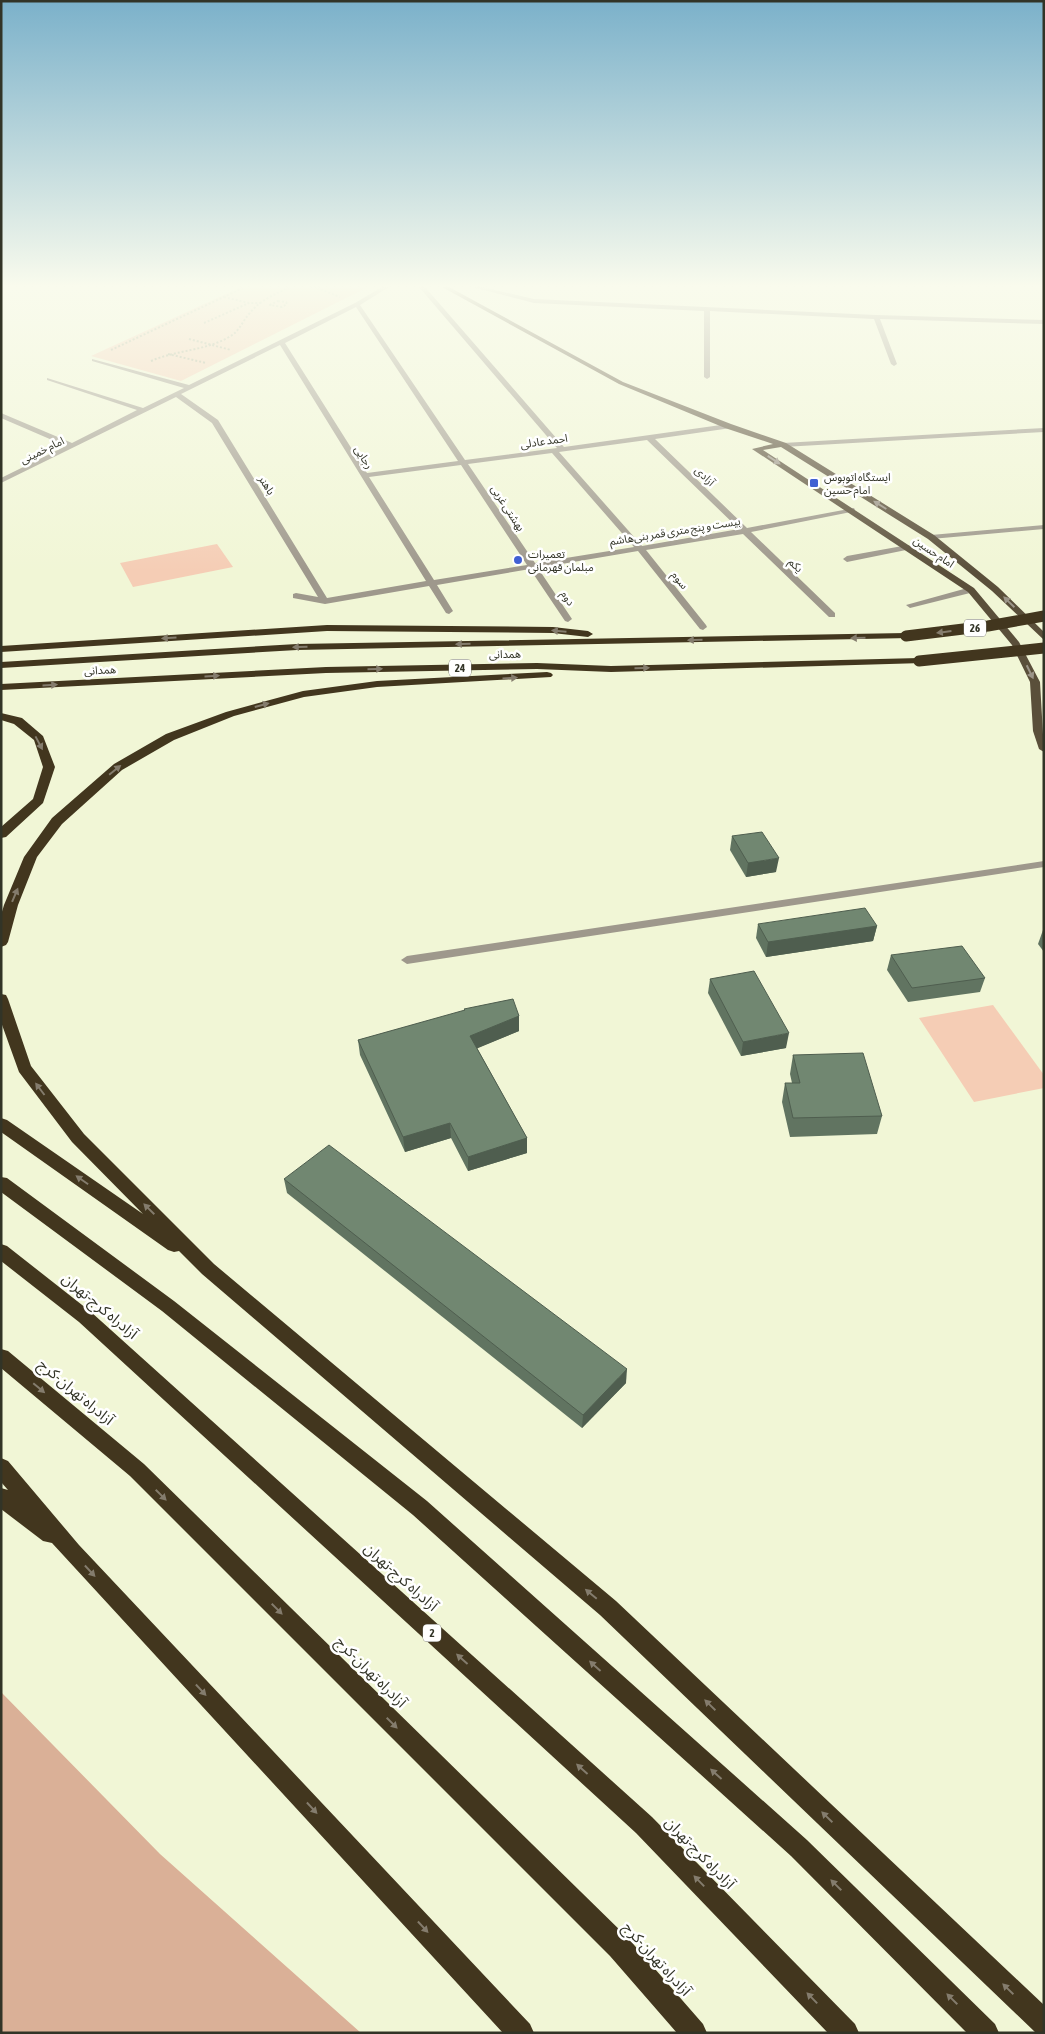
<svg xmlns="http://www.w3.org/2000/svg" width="1045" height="2034" viewBox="0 0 1045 2034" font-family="'Asap Condensed','Noto Sans Arabic',sans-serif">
  <rect width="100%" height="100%" fill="#f1f6d6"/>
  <!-- green -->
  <g fill="#f5cdb5">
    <polygon points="241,287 368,287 181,381 91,356"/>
    <polygon points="217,544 233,567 133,587 120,563"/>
    <polygon points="993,1005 1044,1075 1044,1088 974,1102 919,1018"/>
  </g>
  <!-- forest -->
  <polygon fill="#dab097" points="1,1692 160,1854 361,2033 1,2033"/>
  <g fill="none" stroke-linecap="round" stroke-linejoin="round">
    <!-- path -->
    <g stroke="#a5a890" stroke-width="2" stroke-dasharray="2 2" stroke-linecap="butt">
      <polyline points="310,287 322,287"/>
      <polyline points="317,288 340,297"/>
      <polyline points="224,297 249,303 261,303"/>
      <polygon points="278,301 286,302 287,304 282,307 270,305"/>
      <polyline points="204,323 249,303"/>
      <polyline points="189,339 231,350"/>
      <polyline points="111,350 245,287"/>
      <polyline points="168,354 206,363"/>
      <path d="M151,361C176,350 205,351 229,337C239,332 242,322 249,314C260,300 275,294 291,287"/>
    </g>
    <!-- minor -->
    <g fill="#9e988c" fill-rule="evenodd">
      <path d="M382,287H389L360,305L465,460L557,448L419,287H425L564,447L728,424L732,426L731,428L655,439L747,528L854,508L855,510L851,512L751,532L835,613V617H829L743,534L646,550L706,625L707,627L703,630L700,629L638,551L538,568L572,619L568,622L565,621L530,569L437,585L453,611L449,614L446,613L429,586L325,604L293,598V594L296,593L318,597L212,423L176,397L1,483V478L66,446L1,418V413L72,443L137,410L47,380V378L143,408L184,388L92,361V359L189,385L355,303ZM356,307L458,461L367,473L285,343ZM280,345L426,581L327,598L218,420L181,394ZM647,440L739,529L642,546L559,452ZM552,453L634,547L535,563L468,464ZM461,465L527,565L434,580L369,477Z"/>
      <polygon points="472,287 482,287 534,299 876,315 1044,320 1044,324 880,319 897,364 894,366 891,364 874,319 710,311 710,377 707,379 704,377 704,311 534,303"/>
      <polygon points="1044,428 1044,432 783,447 779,445 783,443"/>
      <polygon points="1044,525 1044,529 931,539 927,537 931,535"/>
      <polygon points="908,545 912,547 911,549 847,562 843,559 847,556"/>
      <polygon points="971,587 975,590 974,592 910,608 906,605"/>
      <polygon points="1044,861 1044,867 407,964 401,960 407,956"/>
    </g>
    <!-- major -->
    <polygon fill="#5a4f3a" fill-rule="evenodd" points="442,287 449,287 623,382 731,424 786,443 934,535 998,587 1044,632 1044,640 992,591 928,539 781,447 763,450 974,588 1019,642 1040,682 1044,752 1039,749 1033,731 1030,682 1012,645 968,592 752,449 773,444 725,428 619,384"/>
    <!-- highway -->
    <g fill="#42361e" fill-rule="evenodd">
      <polygon points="327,625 553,627 588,631 593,634 588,637 553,633 327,631 1,652 1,646"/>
      <polygon points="906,633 911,636 910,638 297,650 1,668 1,662 297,644"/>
      <polygon points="919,658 925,661 923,663 611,672 537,669 326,673 1,690 1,684 326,667 537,663 611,666"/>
      <polygon points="547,672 551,673 553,675 551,677 377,687 304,697 234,716 174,740 122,770 62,824 37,857 18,905 8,942 6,945 1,947 1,915 4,905 24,857 52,818 114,764 166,734 226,712 303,691 377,681"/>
      <polygon points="1,713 22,718 43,736 55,767 43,803 6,837 1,838 1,827 33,799 43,767 34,740 14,724 1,720"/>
      <polygon points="1,994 6,995 8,999 31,1066 84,1134 214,1264 616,1601 1044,2005 1044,2033 1035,2032 600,1615 202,1274 179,1251 174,1252 168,1250 1,1132 1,1118 7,1120 143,1214 72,1142 19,1072 1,1022"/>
      <polygon points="1,1177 7,1178 174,1301 427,1501 807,1840 995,2024 999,2033 967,2033 791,1856 413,1515 162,1311 1,1192"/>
      <polygon points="1,1244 7,1246 91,1312 652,1817 855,2024 859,2033 828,2033 636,1833 79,1322 1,1261"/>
      <polygon points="1,1349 8,1351 144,1464 628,1938 703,2024 707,2033 677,2033 610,1956 130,1476 1,1368"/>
      <polygon points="1,1458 8,1461 79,1545 530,2024 534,2033 503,2033 52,1543 43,1541 1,1509 1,1488 8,1490 1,1482"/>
    </g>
    <!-- highway-bridge -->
    <g stroke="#42361e" stroke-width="11">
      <polyline points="906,636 988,626 1044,616"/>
      <polyline points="919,661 1044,648"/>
    </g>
  </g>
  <!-- wall -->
  <g fill="#617461">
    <polygon points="732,836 776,872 746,877 730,850"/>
    <polygon points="758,924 877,926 873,941 766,957 756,938"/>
    <polygon points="1043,930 1044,930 1044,952 1038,944"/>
    <polygon points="891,955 985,978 980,992 908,1002 887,970"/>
    <polygon points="710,979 786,1048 741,1056 708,993"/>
    <polygon points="464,1009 519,1016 519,1031 477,1048 527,1138 527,1153 468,1171 451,1138 405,1152 360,1055 358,1040 464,1011"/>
    <polygon points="793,1055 882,1116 877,1134 790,1137 782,1102 785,1083 792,1083 790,1074"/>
    <polygon points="284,1179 626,1383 582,1428 287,1193"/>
  </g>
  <!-- shaded-wall -->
  <g fill="#4f5e4f">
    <polygon points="779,858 776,872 746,877 748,863"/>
    <polygon points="877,926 873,941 766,957 768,942"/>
    <polygon points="519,1016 519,1031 471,1051 470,1036"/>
    <polygon points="789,1033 786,1048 741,1056 743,1042"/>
    <polygon points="450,1123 451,1138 405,1152 403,1137"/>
    <polygon points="527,1138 527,1153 468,1171 468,1157"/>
    <polygon points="627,1369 626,1383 582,1428 583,1415"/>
  </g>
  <!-- building -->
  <g fill="#718771" stroke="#4f5e4f">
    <polygon points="762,832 779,858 748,863 732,836"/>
    <polygon points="865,908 877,926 768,942 758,924"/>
    <polygon points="962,946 985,978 912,988 891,955"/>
    <polygon points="754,971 789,1033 743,1042 710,979"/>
    <polygon points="513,999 519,1016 470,1036 527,1138 468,1157 450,1123 403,1137 358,1040 465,1010 464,1009"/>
    <polygon points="863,1053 882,1116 793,1118 785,1083 800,1083 793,1055"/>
    <polygon points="329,1145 627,1369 583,1415 284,1179"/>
  </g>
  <!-- one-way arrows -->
  <defs><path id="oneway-solid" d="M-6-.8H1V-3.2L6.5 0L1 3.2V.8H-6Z" transform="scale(1.25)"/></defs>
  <g fill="#9c9589">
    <use href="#oneway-solid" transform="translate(774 460) rotate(33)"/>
    <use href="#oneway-solid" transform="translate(880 505) rotate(-148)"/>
    <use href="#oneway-solid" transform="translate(1009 602) rotate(-136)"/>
    <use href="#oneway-solid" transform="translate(1030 672) rotate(64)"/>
  </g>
  <g fill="#847c6d">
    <use href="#oneway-solid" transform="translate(559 631) rotate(-175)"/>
    <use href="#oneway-solid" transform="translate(944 632) rotate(173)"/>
    <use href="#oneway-solid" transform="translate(169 638) rotate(177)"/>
    <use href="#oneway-solid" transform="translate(858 638) rotate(178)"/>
    <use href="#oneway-solid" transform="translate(695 640) rotate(179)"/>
    <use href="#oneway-solid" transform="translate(463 644) rotate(179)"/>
    <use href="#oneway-solid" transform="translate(300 647) rotate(178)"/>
    <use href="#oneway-solid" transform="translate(642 668) rotate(-1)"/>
    <use href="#oneway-solid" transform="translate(375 669) rotate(-1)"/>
    <use href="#oneway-solid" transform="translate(212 676) rotate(-3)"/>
    <use href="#oneway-solid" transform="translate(510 678) rotate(-3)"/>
    <use href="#oneway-solid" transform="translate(50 685) rotate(-3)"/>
    <use href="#oneway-solid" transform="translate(262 705) rotate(-15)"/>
    <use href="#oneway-solid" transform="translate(39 743) rotate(62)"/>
    <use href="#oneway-solid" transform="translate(115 770) rotate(-39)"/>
    <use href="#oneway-solid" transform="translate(15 895) rotate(-67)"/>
    <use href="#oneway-solid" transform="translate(40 1089) rotate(-127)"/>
    <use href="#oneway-solid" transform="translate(82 1180) rotate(-145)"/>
    <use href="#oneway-solid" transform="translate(149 1209) rotate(-135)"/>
    <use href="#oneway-solid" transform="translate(39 1388) rotate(40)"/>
    <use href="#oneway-solid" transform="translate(161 1495) rotate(45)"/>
    <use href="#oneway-solid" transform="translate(90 1571) rotate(47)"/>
    <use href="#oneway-solid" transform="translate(591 1594) rotate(-140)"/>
    <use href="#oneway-solid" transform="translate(277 1609) rotate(45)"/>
    <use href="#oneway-solid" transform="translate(462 1659) rotate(-138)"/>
    <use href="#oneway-solid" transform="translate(595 1666) rotate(-138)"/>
    <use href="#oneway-solid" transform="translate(201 1690) rotate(47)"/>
    <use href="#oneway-solid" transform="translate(710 1705) rotate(-136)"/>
    <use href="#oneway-solid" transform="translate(392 1723) rotate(45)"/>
    <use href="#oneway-solid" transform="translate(582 1769) rotate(-138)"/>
    <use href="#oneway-solid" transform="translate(716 1774) rotate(-138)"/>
    <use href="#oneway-solid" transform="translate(312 1808) rotate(47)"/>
    <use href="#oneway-solid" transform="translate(827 1817) rotate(-136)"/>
    <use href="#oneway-solid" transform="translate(699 1881) rotate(-134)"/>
    <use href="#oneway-solid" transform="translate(836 1885) rotate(-135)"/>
    <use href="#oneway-solid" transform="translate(423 1927) rotate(47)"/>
    <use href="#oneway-solid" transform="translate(1008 1989) rotate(-136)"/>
    <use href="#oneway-solid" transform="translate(812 1998) rotate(-134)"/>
    <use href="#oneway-solid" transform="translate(952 1999) rotate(-135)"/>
  </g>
  <!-- sky -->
  <linearGradient id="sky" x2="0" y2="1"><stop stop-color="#7bb1ca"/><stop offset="0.5" stop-color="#f9fbed"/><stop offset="1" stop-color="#f9fbed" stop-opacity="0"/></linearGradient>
  <rect width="1045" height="572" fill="url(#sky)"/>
  <!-- markers -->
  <g fill="#4160d3" stroke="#fff" stroke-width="2">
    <rect x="809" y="478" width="10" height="10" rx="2.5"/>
    <circle cx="518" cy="560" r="5"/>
  </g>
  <g text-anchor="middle" stroke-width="5" stroke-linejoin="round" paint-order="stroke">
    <!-- far-street labels -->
    <g font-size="11" fill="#323427" stroke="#fff">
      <text transform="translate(544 441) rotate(-8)" y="4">احمد عادلی</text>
      <text transform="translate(42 450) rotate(-26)" y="4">امام خمینی</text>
      <text transform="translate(364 457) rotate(58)" y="4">رجایی</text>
      <text transform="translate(705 476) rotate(44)" y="4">آزادی</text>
      <text transform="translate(267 485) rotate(58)" y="4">باهنر</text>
      <text transform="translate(508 508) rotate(57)" y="4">بهشتی غربی</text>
      <text transform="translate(675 531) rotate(-9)" y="4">بیست و پنج متری قمر بنی‌هاشم</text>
      <text transform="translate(934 552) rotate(34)" y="4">امام حسین</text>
      <text transform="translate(796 565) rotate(44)" y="4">یکم</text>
      <text transform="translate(680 580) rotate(51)" y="4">سوم</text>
      <text transform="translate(568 598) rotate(56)" y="4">دوم</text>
      <text transform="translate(505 654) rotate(-1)" y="4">همدانی</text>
      <text transform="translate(100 670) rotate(-3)" y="4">همدانی</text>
    </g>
    <!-- far-poi labels -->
    <g font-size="11" fill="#323427" stroke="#fff" text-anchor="start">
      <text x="824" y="481">ایستگاه اتوبوس<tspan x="824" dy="13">امام حسین</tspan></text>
      <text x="528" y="558">تعمیرات<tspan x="528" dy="13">مبلمان قهرمانی</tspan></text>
    </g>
    <!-- shield labels -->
    <g fill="#fff" stroke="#707168" stroke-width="1">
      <rect x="964" y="619.5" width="22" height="17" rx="4"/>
      <rect x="449" y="659.5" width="22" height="17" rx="4"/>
      <rect x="423" y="1624.5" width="18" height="17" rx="4"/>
    </g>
    <g font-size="11" font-weight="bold" fill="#323427">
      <text x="975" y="632">26</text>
      <text x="460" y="672">24</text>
      <text x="432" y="1637">2</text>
    </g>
    <!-- near-street labels -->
    <g font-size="15" fill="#323427" stroke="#fff">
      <text transform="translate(100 1306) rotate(40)" y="5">آزادراه کرج-تهران</text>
      <text transform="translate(76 1392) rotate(40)" y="5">آزادراه تهران-کرج</text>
      <text transform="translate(401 1577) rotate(42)" y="5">آزادراه کرج-تهران</text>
      <text transform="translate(371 1672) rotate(45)" y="5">آزادراه تهران-کرج</text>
      <text transform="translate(700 1853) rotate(46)" y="5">آزادراه کرج-تهران</text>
      <text transform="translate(657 1959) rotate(48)" y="5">آزادراه تهران-کرج</text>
    </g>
  </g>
  <!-- border -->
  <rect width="1045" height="2034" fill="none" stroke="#323427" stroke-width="5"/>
</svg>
